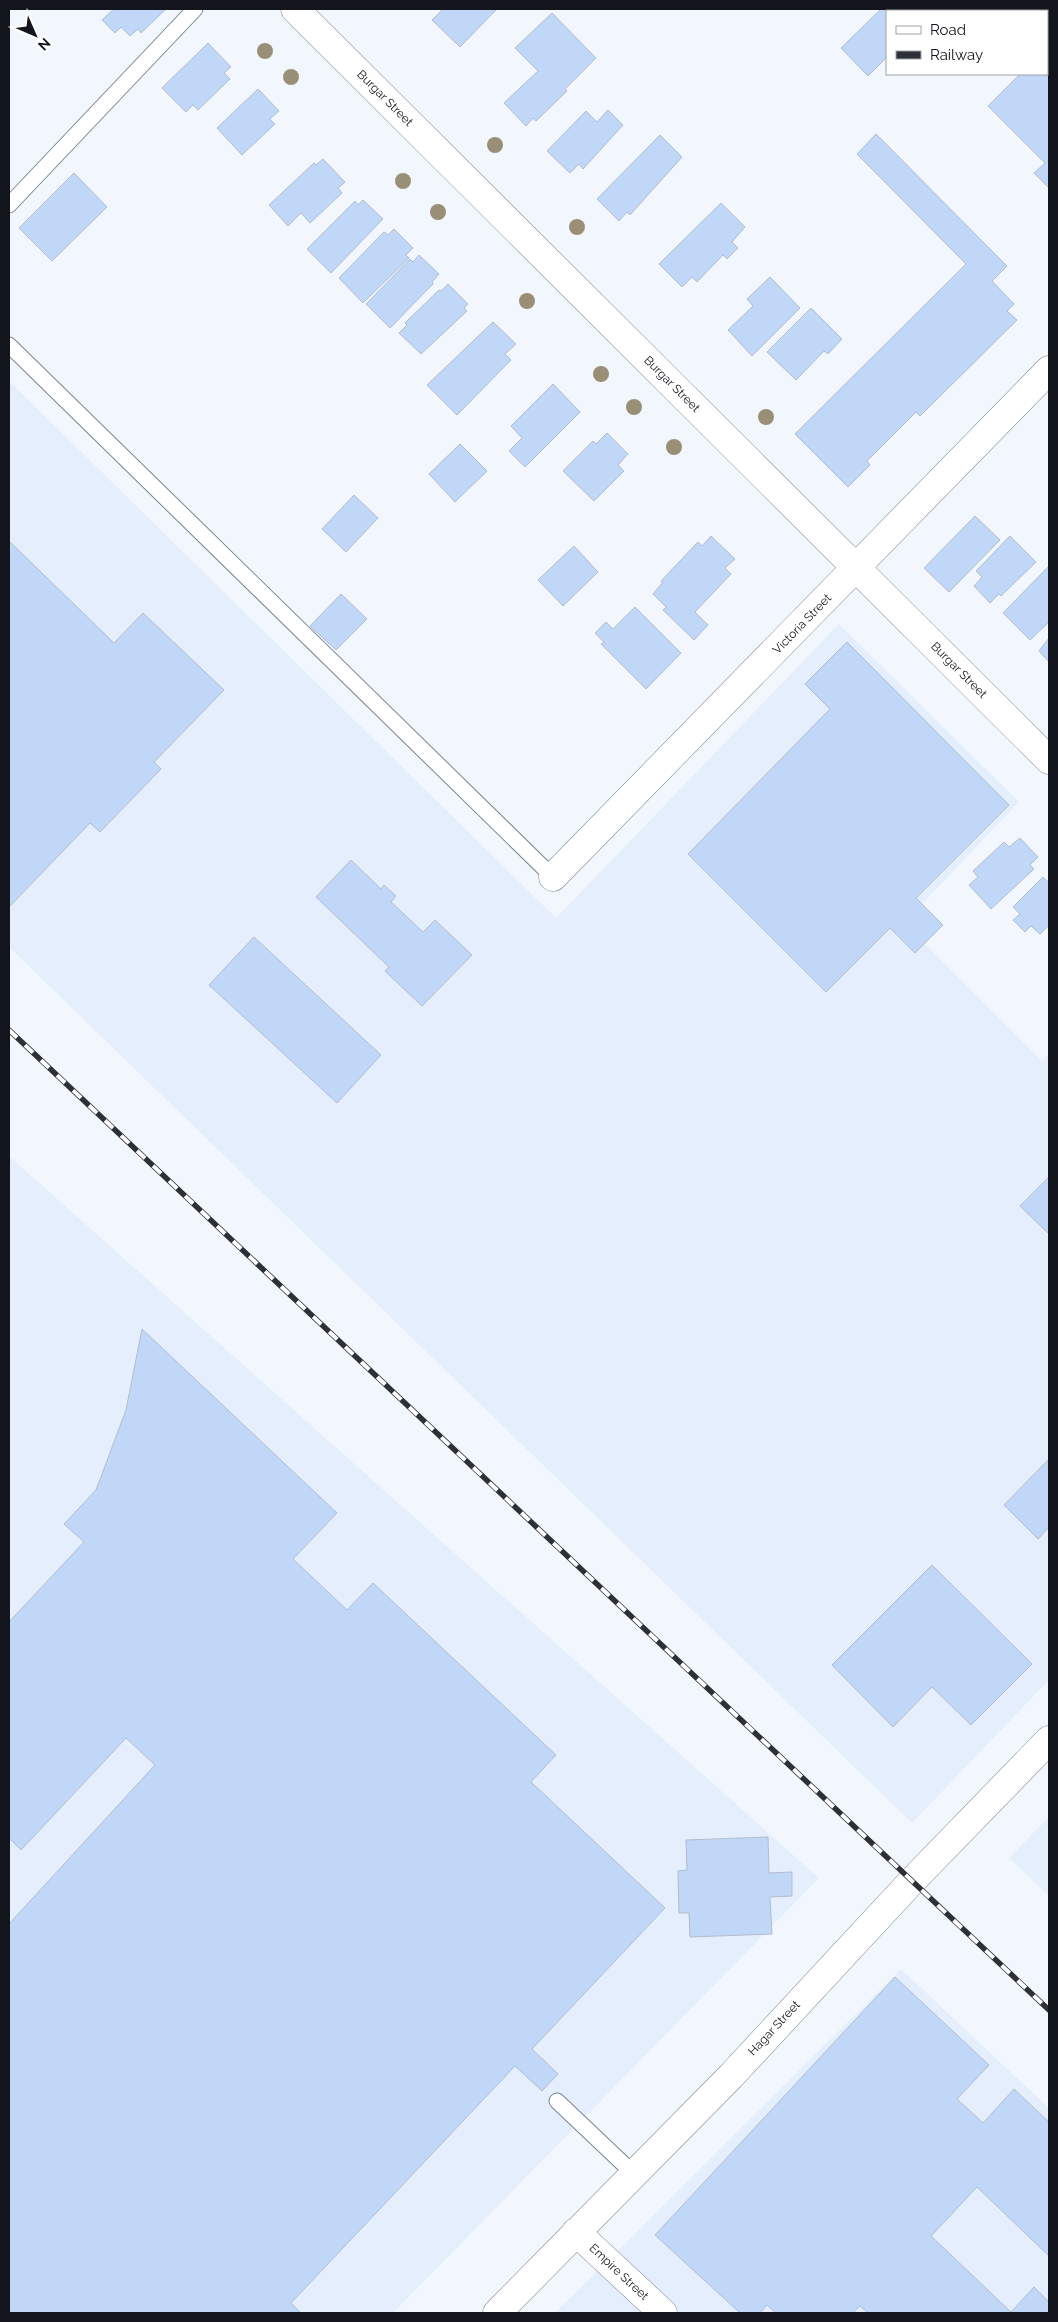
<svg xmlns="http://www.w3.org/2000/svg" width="1058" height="2322" viewBox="0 0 1058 2322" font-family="Raleway,sans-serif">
  <rect width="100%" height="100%" fill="#f2f7fd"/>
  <!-- built -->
  <g fill="#e5eefc">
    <polygon points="9,381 556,918 839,624 1019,802 904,923 1042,1061 1049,1054 1049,1680 912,1823 9,947"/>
    <polygon points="9,1156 819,1878 393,2313 9,2313"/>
    <polygon points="1049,1817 1049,1896 1009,1858"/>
    <polygon points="901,1969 1049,2108 1049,2313 555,2313"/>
  </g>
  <!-- building -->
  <g fill="#c0d7f8" stroke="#b2bccd">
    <polygon points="114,9 166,9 141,33 138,29 130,36 121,27 115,33 102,20"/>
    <polygon points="443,9 497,9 460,47 432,20"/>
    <polygon points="881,9 888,11 887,57 868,76 841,48"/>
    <polygon points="920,9 954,9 951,11 922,11"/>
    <polygon points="959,9 978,9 975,11 961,11"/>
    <polygon points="552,13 596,58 565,89 567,91 536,121 533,118 526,126 504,103 538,71 515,48"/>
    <polygon points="208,43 231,67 224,73 230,79 198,110 193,105 186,112 162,88"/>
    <polygon points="1049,44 1049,188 1034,173 1045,163 988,106 1020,74 1047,74 1047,47"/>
    <polygon points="258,89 279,111 270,119 275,124 242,155 217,128"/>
    <polygon points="608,110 623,125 583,169 579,164 570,173 547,151 586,111 597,122"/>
    <polygon points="876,134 1007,266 992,281 1014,304 1007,311 1017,320 920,416 916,412 867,461 870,465 848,487 795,434 966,264 857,154"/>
    <polygon points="660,135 682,157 630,215 627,212 619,221 597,199"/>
    <polygon points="323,159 345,182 338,188 342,193 310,223 301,213 288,226 269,205 314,163 316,165"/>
    <polygon points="74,173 107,207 52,261 19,228"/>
    <polygon points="363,200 383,219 331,273 307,249 355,201 358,205"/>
    <polygon points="721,203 745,227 732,242 738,248 727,259 723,255 697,282 692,277 682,287 659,264"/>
    <polygon points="394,229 413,248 406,255 409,258 363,303 339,278 384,232 388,235"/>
    <polygon points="419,255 439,274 432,282 433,284 390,328 366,304 410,259 413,262"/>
    <polygon points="770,277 800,308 752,356 728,330 753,306 747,299"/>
    <polygon points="448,284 468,304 464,308 467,311 421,354 399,333 407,325 405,323 439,290 441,291"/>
    <polygon points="811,308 842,339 828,354 824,351 796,380 767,352"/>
    <polygon points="493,322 516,344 505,354 511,360 457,415 427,385"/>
    <polygon points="553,384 580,412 525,467 509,451 522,438 511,426"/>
    <polygon points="607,433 628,454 618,465 624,471 594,501 563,471 593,441 596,444"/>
    <polygon points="460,444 487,471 455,502 429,474"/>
    <polygon points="354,495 378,518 346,552 322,529"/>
    <polygon points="975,516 1000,540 949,592 924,568"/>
    <polygon points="711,536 735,559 725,568 731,574 695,612 708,625 694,640 663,610 666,607 653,594 663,582 661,581 698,542 702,546"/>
    <polygon points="1010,536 1036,562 1001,596 999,594 990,603 974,586 982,577 976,571"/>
    <polygon points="9,541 114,643 143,613 224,690 154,762 161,769 100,832 90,823 9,907"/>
    <polygon points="574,546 598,572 563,606 538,580"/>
    <polygon points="1049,566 1049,622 1030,640 1003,613"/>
    <polygon points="341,594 367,619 336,650 310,626"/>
    <polygon points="635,607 681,653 646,689 601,644 604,642 595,633 606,622 613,629"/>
    <polygon points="1049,638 1049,662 1039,651"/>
    <polygon points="847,642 1009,805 916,898 943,925 915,953 890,928 826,992 688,854 830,709 805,684"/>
    <polygon points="1020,838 1038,857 1030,865 1034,869 991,909 969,885 978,877 973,871 1004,842 1009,847"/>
    <polygon points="351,860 381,889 384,885 396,896 391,902 423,932 435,920 472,955 422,1006 385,971 389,967 316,897"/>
    <polygon points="1043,877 1049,883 1049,925 1040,934 1031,926 1025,932 1013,920 1020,914 1013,907"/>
    <polygon points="254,937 381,1055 337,1103 209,985"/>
    <polygon points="1049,1177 1049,1234 1020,1206"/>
    <polygon points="142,1329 337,1513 293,1559 347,1610 373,1583 556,1755 531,1782 665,1908 532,2049 558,2074 542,2091 515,2066 291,2303 301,2313 9,2313 9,1924 155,1765 126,1738 21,1850 9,1838 9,1622 84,1542 64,1524 96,1490 126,1410"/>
    <polygon points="1049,1459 1049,1527 1038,1539 1004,1505"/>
    <polygon points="932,1565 1032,1664 971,1725 932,1687 893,1727 832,1665"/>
    <polygon points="768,1837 769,1873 792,1872 792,1896 770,1897 772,1934 690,1937 689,1913 679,1913 678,1871 687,1870 686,1840"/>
    <polygon points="895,1977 989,2065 957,2099 983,2123 1014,2089 1049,2122 1049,2256 977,2187 931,2236 1011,2312 1034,2287 1049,2302 1049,2313 868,2313 860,2306 853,2313 776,2313 767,2305 760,2313 740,2313 655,2235"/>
  </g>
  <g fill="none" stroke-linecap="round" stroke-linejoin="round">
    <defs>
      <g id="service">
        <polyline points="9,205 195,9"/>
        <polyline points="9,345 553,877"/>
        <polyline points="557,2101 634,2174"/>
      </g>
      <g id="minor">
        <polyline points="553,877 1049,370"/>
        <polyline points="576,2232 663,2313"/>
        <polyline points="497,2313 731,2076 912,1881 1049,1740"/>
      </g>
      <polyline id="tertiary" points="295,9 1049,760"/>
    </defs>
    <!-- service casing -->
    <use href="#service" stroke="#7a8493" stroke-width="17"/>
    <!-- minor casing -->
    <use href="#minor" stroke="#7a8493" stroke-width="29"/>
    <!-- tertiary casing -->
    <use href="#tertiary" stroke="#7a8493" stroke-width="29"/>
    <!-- service -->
    <use href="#service" stroke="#fff" stroke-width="15"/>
    <!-- minor -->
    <use href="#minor" stroke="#fff" stroke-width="28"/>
    <!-- tertiary -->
    <use href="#tertiary" stroke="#fff" stroke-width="28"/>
    <defs>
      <polyline id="rail" points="9,1030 1049,2010"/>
    </defs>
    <!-- rail casing -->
    <use href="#rail" stroke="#2d3137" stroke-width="5.5"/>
    <!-- rail -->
    <use href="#rail" stroke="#fff" stroke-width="4" stroke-dasharray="11" stroke-linecap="butt"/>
  </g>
  <!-- trees -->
  <g fill="#998e76">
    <circle cx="265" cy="51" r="8"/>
    <circle cx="291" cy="77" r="8"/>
    <circle cx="495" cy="145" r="8"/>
    <circle cx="403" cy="181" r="8"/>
    <circle cx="438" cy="212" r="8"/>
    <circle cx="577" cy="227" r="8"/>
    <circle cx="527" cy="301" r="8"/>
    <circle cx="601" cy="374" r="8"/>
    <circle cx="634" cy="407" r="8"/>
    <circle cx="766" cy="417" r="8"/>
    <circle cx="674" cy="447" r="8"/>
  </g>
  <g text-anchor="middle" stroke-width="5" stroke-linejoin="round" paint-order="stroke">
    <!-- street labels -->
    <g font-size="12" fill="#12161c" stroke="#fff">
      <text transform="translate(385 98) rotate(45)" y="4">Burgar Street</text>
      <text transform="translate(672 384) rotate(45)" y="4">Burgar Street</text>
      <text transform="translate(802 624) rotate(-46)" y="4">Victoria Street</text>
      <text transform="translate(959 670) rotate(45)" y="4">Burgar Street</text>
      <text transform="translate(774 2028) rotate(-47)" y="4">Hagar Street</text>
      <text transform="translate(619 2272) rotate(43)" y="4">Empire Street</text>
    </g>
  </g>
  <!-- border -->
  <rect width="1058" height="2322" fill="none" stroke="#12161c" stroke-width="20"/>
  <!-- legend -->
  <rect x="886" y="10" width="162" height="65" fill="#ffffff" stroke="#a0a2a4"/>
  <rect x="896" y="26" width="25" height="8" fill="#ffffff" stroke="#a0a2a4"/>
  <text x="930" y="35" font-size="15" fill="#12161c">Road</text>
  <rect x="896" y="51" width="25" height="8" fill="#2d3137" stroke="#a0a2a4"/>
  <text x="930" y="60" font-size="15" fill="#12161c">Railway</text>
  <!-- north arrow -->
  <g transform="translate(35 35) rotate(135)" stroke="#ffffff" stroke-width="4" paint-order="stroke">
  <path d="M0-4L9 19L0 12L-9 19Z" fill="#12161c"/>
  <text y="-8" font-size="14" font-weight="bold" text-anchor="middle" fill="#12161c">N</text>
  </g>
</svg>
